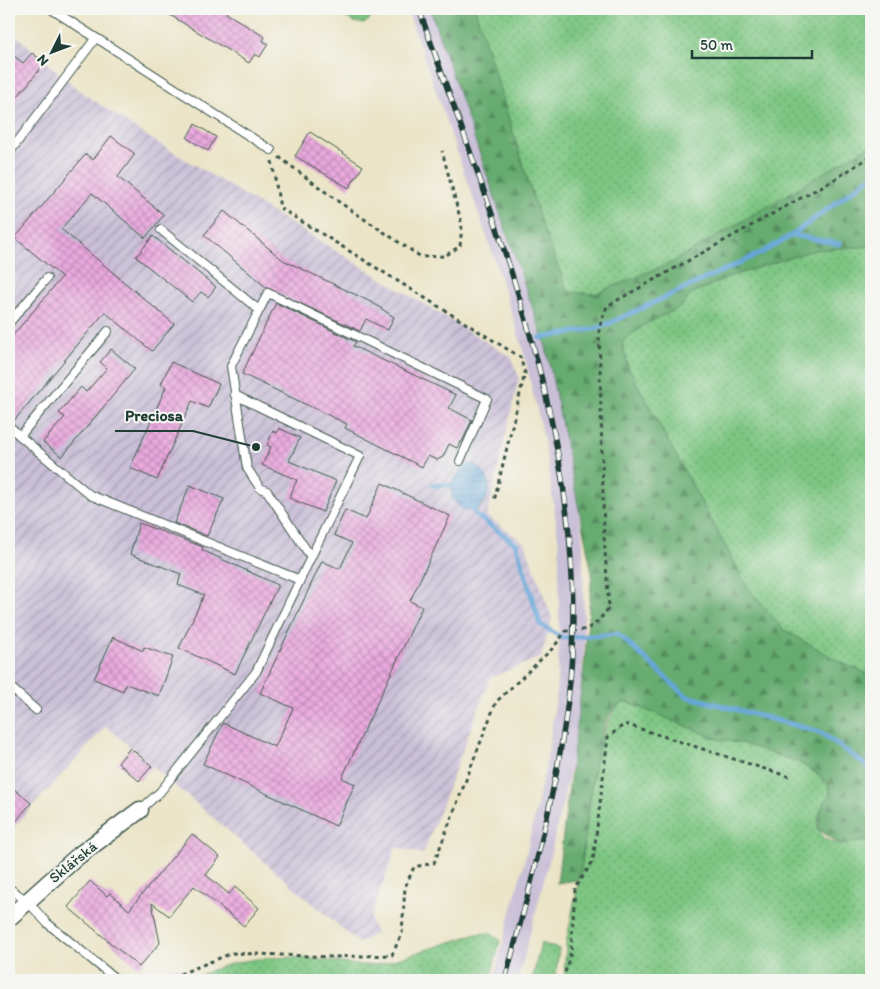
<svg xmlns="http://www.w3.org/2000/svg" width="880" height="989" viewBox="0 0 880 989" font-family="Itim,sans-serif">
  <defs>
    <pattern id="industrial-furrows" width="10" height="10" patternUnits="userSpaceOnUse" patternTransform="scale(1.25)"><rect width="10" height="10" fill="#c9bfd7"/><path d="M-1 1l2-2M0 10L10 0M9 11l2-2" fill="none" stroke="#a39caf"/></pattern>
    <pattern id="grass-dots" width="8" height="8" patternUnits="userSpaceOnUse" patternTransform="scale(1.25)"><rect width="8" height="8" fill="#7dc682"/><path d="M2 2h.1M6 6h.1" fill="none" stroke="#66a26b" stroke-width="1.8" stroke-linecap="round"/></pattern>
    <pattern id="forest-firs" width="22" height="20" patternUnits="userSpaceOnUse" patternTransform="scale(1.25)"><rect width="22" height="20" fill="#66ab70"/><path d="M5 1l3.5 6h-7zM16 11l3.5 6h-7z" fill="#538c5d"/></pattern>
    <pattern id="water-rules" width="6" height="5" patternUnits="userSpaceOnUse" patternTransform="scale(1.25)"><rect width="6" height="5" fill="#65a6d8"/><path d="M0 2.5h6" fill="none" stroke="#5388b0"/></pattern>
    <pattern id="building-cross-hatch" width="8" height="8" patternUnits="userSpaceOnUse" patternTransform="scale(1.25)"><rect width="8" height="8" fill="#eba9df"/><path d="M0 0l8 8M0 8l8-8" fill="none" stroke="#be8bb6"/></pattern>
  </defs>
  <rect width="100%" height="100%" fill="#f6f6f2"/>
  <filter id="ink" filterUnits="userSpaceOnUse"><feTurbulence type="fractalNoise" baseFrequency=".02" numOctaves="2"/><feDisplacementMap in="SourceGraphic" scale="10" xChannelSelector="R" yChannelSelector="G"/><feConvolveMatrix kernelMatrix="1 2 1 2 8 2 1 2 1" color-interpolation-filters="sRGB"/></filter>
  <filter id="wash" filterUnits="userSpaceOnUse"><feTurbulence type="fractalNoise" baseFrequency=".0096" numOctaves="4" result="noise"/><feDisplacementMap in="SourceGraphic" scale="20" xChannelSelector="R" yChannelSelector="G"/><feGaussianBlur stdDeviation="1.12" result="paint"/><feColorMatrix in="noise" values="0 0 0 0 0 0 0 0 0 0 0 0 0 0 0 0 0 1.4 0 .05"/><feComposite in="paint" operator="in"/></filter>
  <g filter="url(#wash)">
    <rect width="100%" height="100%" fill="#ebe4c7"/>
    <!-- industrial -->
    <polygon fill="url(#industrial-furrows)" points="9,29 77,89 140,132 511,357 519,377 487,516 525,543 552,618 541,657 490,678 423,854 396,847 370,919 376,933 359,943 106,726 9,832"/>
    <!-- railway -->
    <polygon fill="#c9bfd7" points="407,9 432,9 546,343 577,497 583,543 584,648 580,700 570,770 549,861 518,980 493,980 526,855 546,765 556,698 559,647 559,545 546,450 523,349 492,252"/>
    <!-- grass -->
    <g fill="url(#grass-dots)" stroke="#4e825b">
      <polygon points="331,9 376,9 371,18 364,24 354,22"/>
      <polygon points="475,9 871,9 871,145 673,262 595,294 568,292 553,260 541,223"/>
      <polygon points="871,246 871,675 842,663 784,630 749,590 628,367 622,342 647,323 681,307 691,294 728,277 814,250"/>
      <polygon points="627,702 717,739 741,743 798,762 818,774 829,786 830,794 821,809 818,820 818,829 825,839 841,845 871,840 871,980 564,980 566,944 582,863 596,755 609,720 617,706"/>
      <path d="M491,933L500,941L490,980H191C234,956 281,954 329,961C347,963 363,967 381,964L476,934Z"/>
      <polygon points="541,943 559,949 555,980 532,980"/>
    </g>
    <!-- forest -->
    <path fill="url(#forest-firs)" stroke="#427452" d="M430,9H475L541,223L568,292L595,294L673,262L871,145V246L814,250L728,277L691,294L681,307L647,323L622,342L628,367L749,590L784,630L842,663L871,675V840L841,845L818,829L821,809L830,793L829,786L818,774L798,762L741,743L717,739L627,702C624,703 619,704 616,706C594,727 586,831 582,863L578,880L557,883L584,666L592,573L546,347Z"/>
    <!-- water -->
    <path fill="url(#water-rules)" stroke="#427286" d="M467,464H475C493,479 494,492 478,509L464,510C442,495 451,480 467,464Z"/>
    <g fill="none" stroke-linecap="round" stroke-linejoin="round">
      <!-- stream -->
      <g stroke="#65a6d8" stroke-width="5">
        <polyline points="792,235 840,244"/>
        <polyline points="540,338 599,328 761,253 792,235 871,177"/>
        <polyline points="433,485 458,485"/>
        <polyline points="468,504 476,515 516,544 540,624 562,638 618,634 686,696 820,732 871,769"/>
      </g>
    </g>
    <g id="blocks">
      <!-- building -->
      <g fill="url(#building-cross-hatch)">
        <polygon points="160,9 229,9 226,13 265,37 263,41 268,44 260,57 255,54 249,63"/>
        <polygon points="9,52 23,63 32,53 45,63 9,107"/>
        <polygon points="195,124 216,137 208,151 187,138"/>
        <polygon points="310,132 363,166 349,188 295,156"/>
        <polygon points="111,136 135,154 118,177 164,215 145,238 92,193 61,229 174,324 152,351 105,312 13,422 9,421 9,340 62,277 15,238 86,154 93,160"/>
        <polygon points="224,211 283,260 373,303 394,317 388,330 366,319 360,331 267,288 204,235"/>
        <polygon points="153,236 216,287 208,297 201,292 192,302 136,257"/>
        <polygon points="276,303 356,342 353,346 456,395 449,408 472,420 462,442 460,442 457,448 449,444 443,457 437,460 428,456 422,467 345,428 347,424 242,374"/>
        <polygon points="111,349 135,369 62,457 43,442 65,417 59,413 81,387 86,392 107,368 100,362"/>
        <polygon points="171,362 219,384 208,408 192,401 157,480 130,468 166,387 161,384"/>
        <polygon points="279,428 300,438 289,461 336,481 323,512 289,498 297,480 262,465 271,447 267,445 273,431 277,433"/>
        <polygon points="382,483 450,516 410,601 422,607 342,778 355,784 336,826 203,764 223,723 275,747 293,708 260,693 322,561 340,569 352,543 334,535 345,510 366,519"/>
        <polygon points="190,485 224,499 207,536 174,523"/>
        <polygon points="139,523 203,547 202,550 278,585 235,674 179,648 204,595 178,585 181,574 130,554"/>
        <polygon points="113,637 143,651 144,647 173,657 159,696 126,684 123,691 94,679"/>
        <polygon points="130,748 152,766 139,781 118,763"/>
        <polygon points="9,785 31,803 9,830"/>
        <polygon points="192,834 220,857 206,875 229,894 235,887 259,908 244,926 194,886 169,916 152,903 160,943 139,967 68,907 90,881 107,896 110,893 129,910"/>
      </g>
    </g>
  </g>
  <g filter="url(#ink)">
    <use href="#blocks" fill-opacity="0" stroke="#3e564a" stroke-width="1"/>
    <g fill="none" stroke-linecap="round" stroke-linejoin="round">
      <defs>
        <g id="lane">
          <polyline points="51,9 271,150"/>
          <polyline points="9,153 95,39"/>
          <polyline points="161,230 259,310"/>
          <polyline points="9,323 47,278"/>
          <polyline points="108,331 20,436 90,495 300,580"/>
          <polyline points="235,395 360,456 311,557"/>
          <polyline points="9,426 20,436"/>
          <polyline points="9,686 36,710"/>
          <polyline points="140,810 160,792 256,672 311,557 267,491 260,488 247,468 231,366 268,293 487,399 460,461"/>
          <polyline points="9,888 27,901 47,923 117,980"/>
        </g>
        <polyline id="street" points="9,918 78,856 140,810"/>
      </defs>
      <!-- lane casing -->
      <use href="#lane" stroke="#3e564a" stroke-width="10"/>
      <!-- street casing -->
      <use href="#street" stroke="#3e564a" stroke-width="19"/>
      <!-- path -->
      <g stroke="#3e564a" stroke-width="3" stroke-dasharray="4 4" stroke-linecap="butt">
        <polyline points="279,157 339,202 421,257 445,256 460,246 462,225 442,151"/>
        <polyline points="272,161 280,208 520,357 525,373 494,501"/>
        <path d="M165,980L232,953L332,957L392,955L402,933L405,887L414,867L434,863L496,702L553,648L566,631C590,632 594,626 609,608L604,536L599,328L607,306L835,179L871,156"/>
        <polyline points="563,980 571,951 575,889 593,861 608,737 625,724 790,777"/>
      </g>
      <!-- lane -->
      <use href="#lane" stroke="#fff" stroke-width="8"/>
      <!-- street -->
      <use href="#street" stroke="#fff" stroke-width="16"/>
      <defs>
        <path id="rail" d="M419,9C497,232 597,459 568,700C556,795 530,888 505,980"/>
      </defs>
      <!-- rail casing -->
      <use href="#rail" stroke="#1f3d34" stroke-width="5.5"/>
      <!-- rail -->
      <use href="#rail" stroke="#f6f6f2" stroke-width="4" stroke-dasharray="11" stroke-linecap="butt"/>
    </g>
  </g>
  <g text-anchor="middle" stroke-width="4" stroke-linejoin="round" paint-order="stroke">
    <!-- street labels -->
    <g font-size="15" fill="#1f3d34" stroke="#f6f6f2">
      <text transform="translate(73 862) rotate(-39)" y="5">Sklářská</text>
    </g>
  </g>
  <!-- callouts -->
  <path fill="none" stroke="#1f3d34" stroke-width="2" d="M256 447L193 431H115"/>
  <circle fill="#1f3d34" stroke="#f6f6f2" stroke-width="2" cx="256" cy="447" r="5"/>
  <g font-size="16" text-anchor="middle" font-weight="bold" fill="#1f3d34" stroke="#f6f6f2" stroke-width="4" stroke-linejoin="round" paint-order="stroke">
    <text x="154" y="421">Preciosa</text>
  </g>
  <!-- margin -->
  <rect width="880" height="989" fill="none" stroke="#f6f6f2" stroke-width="30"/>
  <!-- north arrow -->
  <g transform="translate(52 52) rotate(228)" stroke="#f6f6f2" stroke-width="4" paint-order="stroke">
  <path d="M0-4L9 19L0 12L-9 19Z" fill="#1f3d34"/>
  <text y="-8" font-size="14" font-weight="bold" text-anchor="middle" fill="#1f3d34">N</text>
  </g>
  <!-- scale -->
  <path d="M692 50v8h120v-8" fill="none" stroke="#1f3d34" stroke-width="2.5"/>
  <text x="700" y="50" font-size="15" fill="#1f3d34" stroke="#f6f6f2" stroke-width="4" paint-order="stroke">50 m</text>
</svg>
